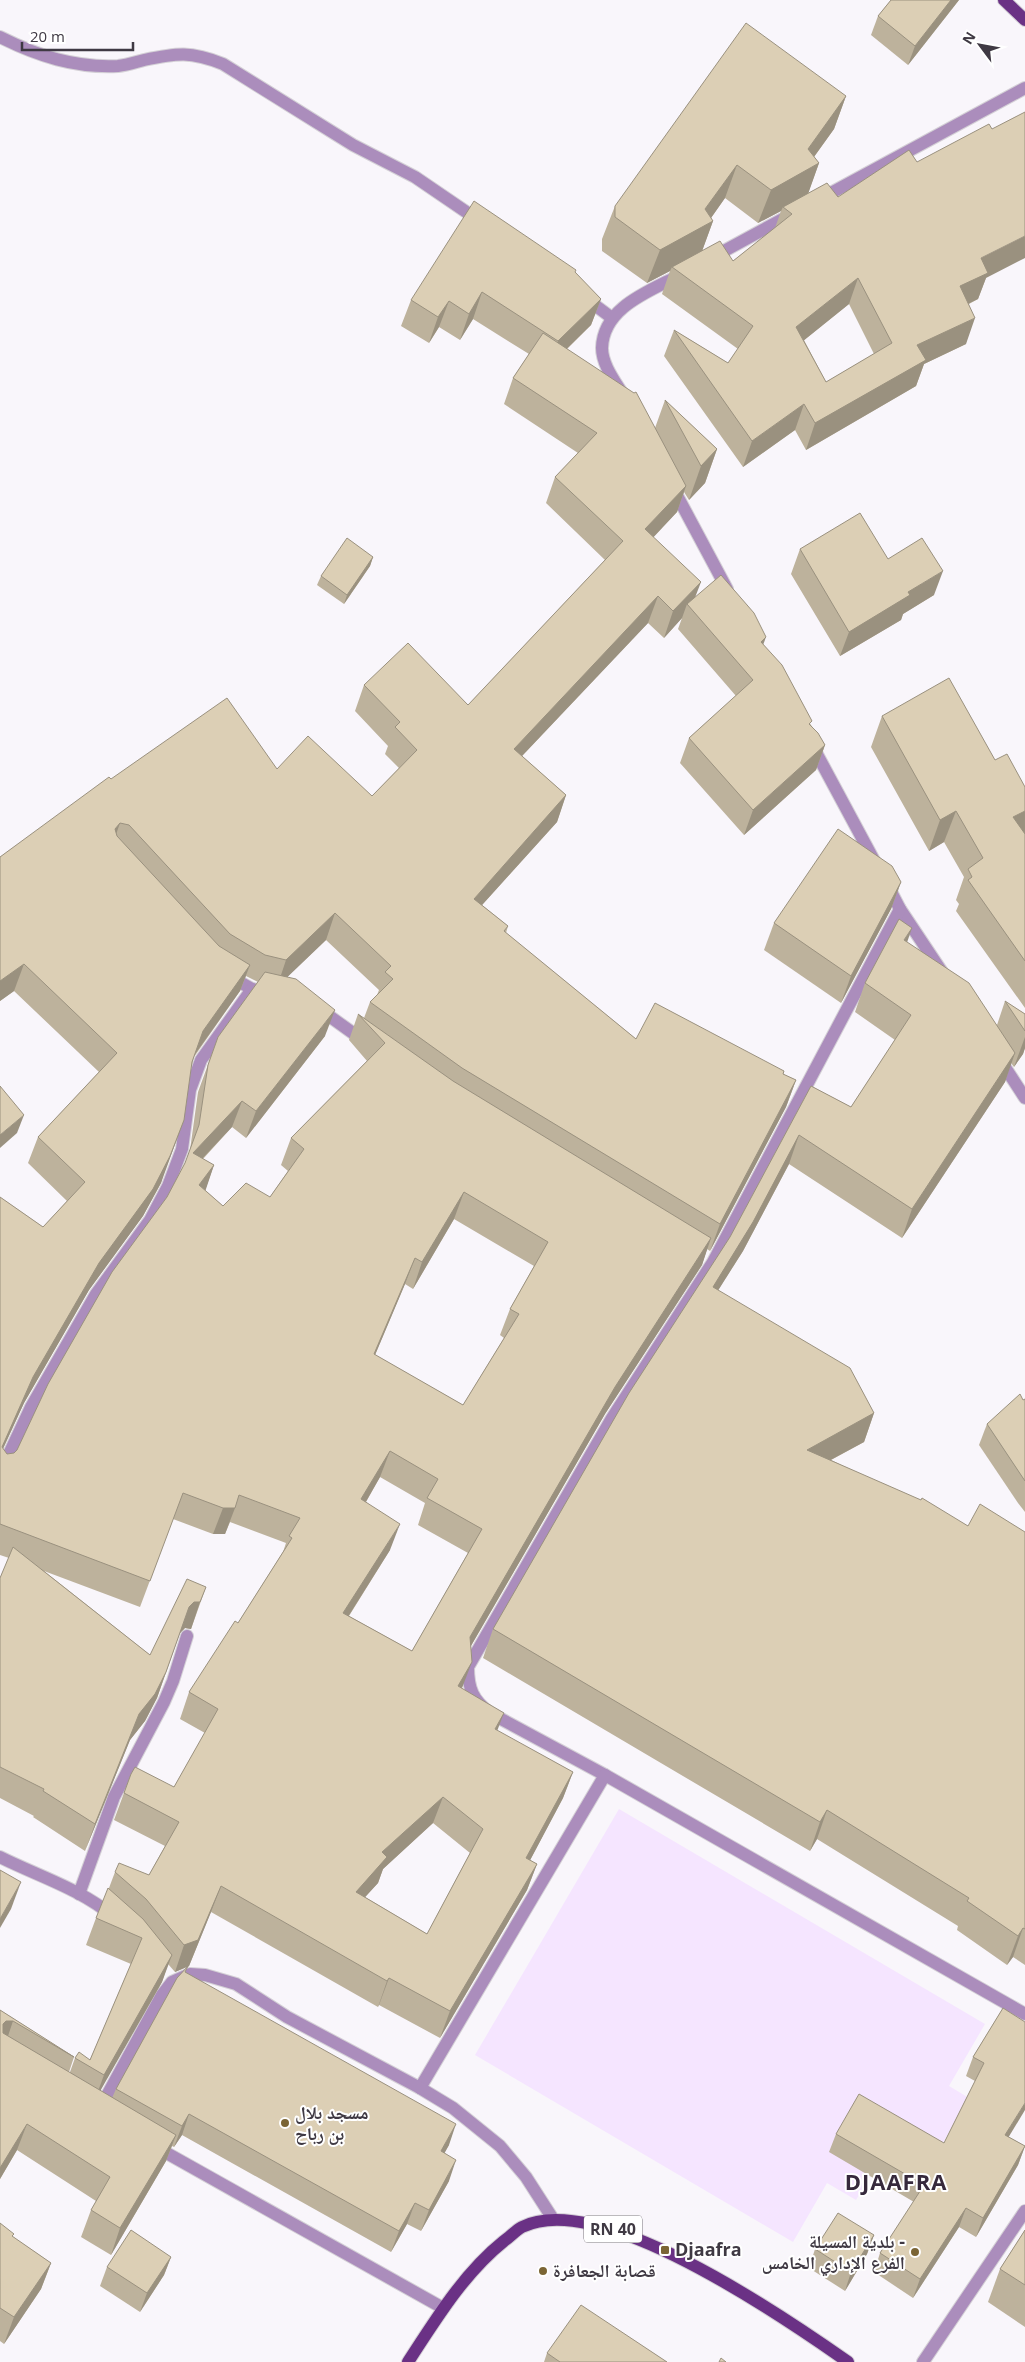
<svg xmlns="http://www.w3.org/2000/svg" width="1025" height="2362" viewBox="0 0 1025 2362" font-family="'Open Sans','Noto Naskh Arabic',sans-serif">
  <rect width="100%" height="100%" fill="#f9f6fb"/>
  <!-- built -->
  <polygon fill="#f5e5ff" points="619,1809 985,2024 949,2086 969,2098 913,2194 874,2170 856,2200 827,2183 793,2242 475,2055"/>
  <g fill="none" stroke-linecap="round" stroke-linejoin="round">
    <defs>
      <g id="minor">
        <path d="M0,37C38,56 75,68 118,66C127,65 136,62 144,60C177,53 191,51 223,64L353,145L415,177L481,222"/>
        <polyline points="818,200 1025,88"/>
        <polyline points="713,257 792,214"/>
        <polyline points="584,297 612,318"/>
        <path d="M622,393C614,380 602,364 602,348C603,307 650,291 680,275"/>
        <polyline points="673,488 727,589"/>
        <polyline points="812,745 876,864"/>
        <polyline points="887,884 900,909 944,975"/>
        <path d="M900,909L713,1262L612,1418L468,1667C468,1689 473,1700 490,1713L605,1775L1025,2014"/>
        <polyline points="229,976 252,989 268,992"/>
        <polyline points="318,1008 364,1041"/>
        <polyline points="999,1058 1025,1098"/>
        <polyline points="0,1473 31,1407 96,1294 150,1220 168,1186 182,1149 190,1090 201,1060 252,989"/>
        <path d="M0,1857C38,1876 81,1889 114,1917"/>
        <polyline points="79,1894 114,1797 164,1702 173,1681 187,1636"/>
        <polyline points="420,2088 605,1775"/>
        <polyline points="99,2110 162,1995 172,1982 190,1974 205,1975 236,1984 287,2017 420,2088 453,2108 500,2146 526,2177 553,2219"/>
        <polyline points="154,2146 443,2308"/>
        <polyline points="923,2362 1025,2211"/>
      </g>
      <g id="major">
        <polyline points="1004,0 1025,20"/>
        <path d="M408,2362C436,2319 464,2273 504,2241C510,2237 516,2230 522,2227C599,2189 784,2317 848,2362"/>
      </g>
    </defs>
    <!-- minor casing -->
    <use href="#minor" stroke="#d4d0d6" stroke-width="14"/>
    <!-- major casing -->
    <use href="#major" stroke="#d4d0d6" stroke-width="14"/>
    <!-- minor -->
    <use href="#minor" stroke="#ab8dbc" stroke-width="12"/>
    <!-- major -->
    <use href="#major" stroke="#6a3185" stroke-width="12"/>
  </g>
  <!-- wall -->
  <g fill="#bdb29c" fill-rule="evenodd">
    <polygon points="891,0 959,0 908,65 871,35 878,16"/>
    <path d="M846,96L834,129L814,157L819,163L808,193L838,197L986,278L978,299L969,304L966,344L924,364L916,386L806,450L795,430L743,467L664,356L674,330L728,363L738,349L662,294L670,271L647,283L602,251V239L615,206ZM725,198L758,223L781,211L775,228L733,261L702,251L713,221L711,218ZM849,304L874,354L826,382L804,340Z"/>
    <path d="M575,273L601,299L591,325L567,349L655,428L665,400L717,449L705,483L689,500L684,492L677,512L653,537L695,598L763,645L811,725L825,745L816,770L744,835L680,763L689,738L736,696L678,629L682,618L664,638L648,623L522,756L566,795L557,822L482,905L508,926L506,933L636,1039L784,1071L783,1074L796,1080L786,1107L710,1251L707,1249L702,1265L605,1414L471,1646L462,1688L497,1731L573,1772L563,1798L530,1860L537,1864L527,1890L440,2038L379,2005L378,2007L211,1912L189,1966L187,1967L185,1972L449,2145L444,2153L449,2181L421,2231L407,2224L391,2252L182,2135L174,2147L172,2146L166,2161L111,2255L81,2237L91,2210L96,2201L17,2150L0,2179V2010L74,2057L69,2072H70L75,2058L90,2060L131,1964L86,1945L96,1918L109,1888L115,1872L149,1875L165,1846L114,1820L131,1774L174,1787L205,1733L180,1719L189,1692L238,1623L283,1552L286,1543L230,1522L225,1534H213L173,1519L140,1607L44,1571L150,1655L206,1587L191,1629L185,1628L180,1633L157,1698L145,1721L130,1740L85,1851L33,1817L34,1816L0,1798V1578L9,1558L0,1555V1197L43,1227L67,1201L28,1163L38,1137L99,1072L14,991L0,1001V857L111,779L277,769L372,796L399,768L385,754L388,746L355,711L364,685L468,705L605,560L546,503L555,477L578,453L504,404L513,378L529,354L473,319L460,340L439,327L429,343L401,326L411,300ZM326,940L379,990L377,995L370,1002L364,1018L358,1014L349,1040L367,1061L291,1138L281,1165L288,1171L270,1197L223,1206L205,1190L214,1165L203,1159L232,1127L246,1138L325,1036L287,977ZM246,976L258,982L218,1037L198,1092L190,1150L185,1163L167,1197L17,1450L14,1453L7,1454L3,1449L24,1403L89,1290L143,1216L161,1183L194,1057L240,991ZM454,1219L534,1266L510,1309L500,1335L504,1338L463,1405L375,1355L405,1284L413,1289ZM380,1477L425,1503L418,1525L468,1553L412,1651L349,1616L390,1550L366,1502ZM433,1823L470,1853L427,1934L365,1897L378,1883L383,1869ZM168,1964L175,1972L187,1967L116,2089L112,2098L100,2090L162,1982Z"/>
    <polygon points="800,549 888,559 934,595 903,614 901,620 840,656 791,574"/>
    <polygon points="373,557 370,566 344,604 317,585 321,576"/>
    <polygon points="882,716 995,760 1025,787 1025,1008 956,911 959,904 956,900 964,877 944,842 929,851 871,747"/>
    <polygon points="901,882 891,909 841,1003 764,950 774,923"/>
    <polygon points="907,943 997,1025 1005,1001 1025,1014 1025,1048 1023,1054 1014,1067 1011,1063 1005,1082 902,1238 789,1164 743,1251 718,1290 874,1413 864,1442 831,1460 968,1526 1025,1532 1025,1965 1013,1957 1007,1965 957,1930 958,1926 817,1839 810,1851 483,1658 493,1629 730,1237 811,1086 851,1107 895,1040 855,1012 865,983"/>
    <polygon points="1025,1399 1025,1512 1018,1503 979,1445 987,1424"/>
    <polygon points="1003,2008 1009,2137 1025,2146 1018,2165 976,2237 959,2227 913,2298 874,2272 880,2253 914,2202 829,2152 836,2134 944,2143 975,2081 966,2076 973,2057"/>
    <polygon points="0,2223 13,2237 51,2263 41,2289 4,2344 0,2341"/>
    <polygon points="1025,2230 1025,2327 988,2302 1000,2269"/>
    <polygon points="874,2235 867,2254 845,2291 809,2268 815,2249"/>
    <polygon points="171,2257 164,2275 140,2312 100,2286 107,2267"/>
    <polygon points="547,2353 667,2362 544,2362"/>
  </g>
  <!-- shaded-wall -->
  <g fill="#9a917f">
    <polygon points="951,0 959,0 908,65 915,46"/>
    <polygon points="846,96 834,129 803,172 819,163 807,197 783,207 781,211 758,223 771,190 808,149"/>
    <polygon points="737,165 725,198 706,225 713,221 701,254 672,267 670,271 647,283 660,250 705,209"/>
    <polygon points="1025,236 1025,258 986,278 978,299 951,312 960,286 981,258"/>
    <polygon points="858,278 849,304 787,354 796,327"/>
    <polygon points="482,292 473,319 460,340 469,314"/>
    <polygon points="601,299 591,325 548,367 558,341"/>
    <polygon points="449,301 439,327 429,343 438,317"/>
    <polygon points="975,318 966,344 924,364 916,386 806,450 815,423 917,345"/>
    <polygon points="804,404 795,430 743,467 752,441"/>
    <polygon points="717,449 705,483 689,500 701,466"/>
    <polygon points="686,486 677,512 636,556 645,529"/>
    <polygon points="373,557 370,566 344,604 347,595"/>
    <polygon points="943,571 934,595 903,614 901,620 840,656 849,632 908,592"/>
    <polygon points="701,582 691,608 687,604 682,618 664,638 673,611"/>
    <polygon points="658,596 648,623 504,775 514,749"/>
    <polygon points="766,637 757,662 761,642"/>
    <polygon points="825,745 816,770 744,835 753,810"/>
    <polygon points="566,795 557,822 464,925 474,899"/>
    <polygon points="956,811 944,842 929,851 940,820"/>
    <polygon points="1025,811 1025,833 1024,836 1013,817"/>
    <polygon points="120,823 111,849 115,829"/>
    <polygon points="901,882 891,909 841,1003 851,976"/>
    <polygon points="335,913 326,940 277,987 286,960"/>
    <polygon points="912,928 902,957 904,940"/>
    <polygon points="24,964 14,991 0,1001 0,981"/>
    <polygon points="250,965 240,991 193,1057 203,1031"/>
    <polygon points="335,1010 325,1036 246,1138 256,1111"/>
    <polygon points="1025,1037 1025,1048 1023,1054 1014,1067"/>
    <polygon points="1015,1053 1005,1082 902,1238 912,1209"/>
    <polygon points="796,1080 786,1107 710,1251 720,1224"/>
    <polygon points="242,1101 232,1127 183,1179 193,1153"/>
    <polygon points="24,1115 17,1133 0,1148 0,1135"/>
    <polygon points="184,1120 161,1183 143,1216 89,1290 24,1403 0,1455 0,1451 33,1377 99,1263"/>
    <polygon points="799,1135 789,1164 743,1251 702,1316 713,1287"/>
    <polygon points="214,1165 205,1192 199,1185"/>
    <polygon points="464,1192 454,1219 413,1289 422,1262"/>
    <polygon points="711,1238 702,1265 605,1414 461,1663 470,1637 615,1387"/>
    <polygon points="415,1258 405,1284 364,1381 374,1354"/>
    <polygon points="874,1413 864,1442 797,1478 807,1450"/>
    <polygon points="390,1451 380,1477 352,1526 361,1499"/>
    <polygon points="223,1508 235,1508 225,1534 213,1534"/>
    <polygon points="400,1524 390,1550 334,1639 343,1613"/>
    <polygon points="194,1602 200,1602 191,1629 185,1628 179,1634 189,1607"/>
    <polygon points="472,1662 462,1688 458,1686"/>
    <polygon points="166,1672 157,1698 145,1721 130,1740 85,1851 95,1824 139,1714"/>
    <polygon points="504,1713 494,1739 495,1729"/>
    <polygon points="573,1772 563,1798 517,1885 526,1858"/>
    <polygon points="443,1797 433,1823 383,1869 378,1883 346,1918 356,1892 382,1852"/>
    <polygon points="827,1810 817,1839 810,1851 820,1822"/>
    <polygon points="537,1864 527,1890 440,2038 450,2011"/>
    <polygon points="21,1882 11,1909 0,1928 0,1919"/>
    <polygon points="221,1886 211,1912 189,1966 175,1972 184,1945"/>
    <polygon points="1023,1928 1013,1957 1007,1965 1018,1936"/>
    <polygon points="172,1955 162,1982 94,2102 104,2075"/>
    <polygon points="389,1978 379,2005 378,2007 387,1981"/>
    <polygon points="6,2021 13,2021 4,2048 0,2048 3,2024"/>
    <polygon points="1025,2103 1025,2110 999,2153 1005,2135"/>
    <polygon points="189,2114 182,2135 174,2147 182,2126"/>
    <polygon points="27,2124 17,2150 0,2179 0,2168"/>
    <polygon points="456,2124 449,2145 434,2172 441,2151"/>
    <polygon points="176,2135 166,2161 111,2255 120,2228"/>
    <polygon points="1025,2146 1018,2165 976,2237 983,2218"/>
    <polygon points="456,2160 449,2181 421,2231 429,2210"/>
    <polygon points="415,2203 407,2224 391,2252 399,2231"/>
    <polygon points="966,2208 959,2227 913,2298 920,2279"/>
    <polygon points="874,2235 867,2254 845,2291 851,2272"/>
    <polygon points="171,2257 164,2275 140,2312 147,2293"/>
    <polygon points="51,2263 41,2289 4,2344 14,2317"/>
  </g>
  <!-- building -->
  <g fill="#dccfb5" stroke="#9a917f" fill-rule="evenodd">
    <polygon points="891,0 951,0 915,46 878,16"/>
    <polygon points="746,23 846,96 808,149 819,163 771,190 737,165 705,209 713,221 660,250 615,217 615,206"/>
    <path d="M1025,112V236L981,258L988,273L960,286L975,318L917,345L926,360L815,423L804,404L752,441L674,330L728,363L753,326L672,267L720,241L733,261L792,214L783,207L827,183L838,197L909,150L917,162L989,124L992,129ZM858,278L892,343L826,382L796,327Z"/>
    <polygon points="474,201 576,270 575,272 601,299 558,341 482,292 469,314 449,301 438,317 411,300"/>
    <path d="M543,333L634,393L636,392L686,486L645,529L701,582L673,611L658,596L514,749L566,795L474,899L508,926L504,931L636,1039L655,1003L784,1071L783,1074L796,1080L720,1224L462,1068L370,1002L393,979L385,972L391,966L335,913L286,960L265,955L230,934L129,825L120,823L115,829L117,836L219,946L250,965L203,1031L192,1062L184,1120L170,1156L153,1189L99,1263L33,1377L2,1447L7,1454L14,1453L17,1450L48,1384L112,1272L167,1197L185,1163L199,1125L208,1065L218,1037L265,972L296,979L335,1010L256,1111L242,1101L193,1153L214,1165L199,1185L223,1206L246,1183L270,1197L304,1149L291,1138L385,1043L358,1014L453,1081L711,1238L615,1387L470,1637L472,1662L458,1686L504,1713L495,1729L573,1772L526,1858L537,1864L450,2011L389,1978L387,1981L221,1886L198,1940L184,1945L146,1899L115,1872L119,1863L149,1875L179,1822L124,1793L131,1774L135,1767L174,1787L218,1709L189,1692L235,1621L238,1623L292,1538L289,1536L300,1518L239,1495L235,1508H223L183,1493L150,1581L0,1524V1197L43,1227L85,1182L38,1137L117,1053L24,964L0,981V857L109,777L111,779L227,698L277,769L308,736L372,796L417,750L395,727L400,722L364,685L408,643L468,705L623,541L555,477L597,433L513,378ZM464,1192L548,1242L510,1309L519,1314L463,1405L374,1354L415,1258L422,1262ZM390,1451L438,1479L427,1498L482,1529L412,1651L343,1613L400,1524L361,1499ZM443,1797L483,1829L427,1934L356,1892L387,1857L382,1852Z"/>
    <polygon points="665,400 717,449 701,466"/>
    <polygon points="860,513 888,559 922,538 943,571 908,592 910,595 849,632 800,549"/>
    <polygon points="347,538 373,557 347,595 321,576"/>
    <polygon points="721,575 754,613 766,637 761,642 782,665 812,721 809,724 818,733 825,745 753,810 689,738 753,680 687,604"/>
    <polygon points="949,678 995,760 1007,754 1025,787 1025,811 1013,817 1025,834 1025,961 968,880 972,877 968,869 983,858 956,811 940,820 882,716"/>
    <polygon points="838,829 892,866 901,882 851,976 774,923"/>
    <polygon points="899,919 912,928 904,940 969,983 1015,1053 912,1209 799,1135 753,1222 713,1287 850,1368 874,1413 807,1450 921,1500 922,1498 968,1526 980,1504 1025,1532 1025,1929 1023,1928 1018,1936 967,1901 969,1898 827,1810 820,1822 493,1629 629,1393 730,1237 811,1086 851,1107 911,1015 865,983"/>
    <polygon points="1005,1001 1025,1014 1025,1031"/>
    <polygon points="0,1086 24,1115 0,1135"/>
    <polygon points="1020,1394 1023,1400 1025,1399 1025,1481 987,1424"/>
    <polygon points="13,1547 150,1655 187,1579 206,1587 200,1602 194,1602 189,1607 166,1672 155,1694 139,1714 95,1824 43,1791 44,1789 0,1767 0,1578"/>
    <polygon points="0,1870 21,1882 0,1919"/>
    <polygon points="108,1888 143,1919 172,1955 104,2075 75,2058 79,2052 90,2060 142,1938 96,1918"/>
    <polygon points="188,1966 185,1972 456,2124 441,2151 456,2160 429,2210 415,2203 399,2231 189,2114 182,2126 116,2089 177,1978"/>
    <polygon points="1003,2008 1025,2022 1025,2103 1005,2135 1025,2146 983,2218 966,2208 920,2279 880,2253 924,2185 836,2134 859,2094 944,2143 984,2063 973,2057"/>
    <polygon points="0,2010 74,2057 13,2021 6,2021 3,2024 3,2033 176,2135 120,2228 91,2210 110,2177 27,2124 0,2168"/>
    <polygon points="838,2213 874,2235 851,2272 815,2249"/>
    <polygon points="0,2223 14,2234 12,2236 51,2263 14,2317 0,2308"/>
    <polygon points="131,2230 171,2257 147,2293 107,2267"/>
    <polygon points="1025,2230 1025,2285 1000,2269"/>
    <polygon points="581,2305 667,2362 560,2362 547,2353"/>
    <polygon points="721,2358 726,2362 719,2362"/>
  </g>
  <!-- markers -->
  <g fill="#7b6535" stroke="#fff" stroke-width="2">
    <circle cx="285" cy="2123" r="5"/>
    <rect x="660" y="2245" width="10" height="10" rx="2.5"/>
    <circle cx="915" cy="2252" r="5"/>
    <circle cx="543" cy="2271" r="5"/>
  </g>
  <g text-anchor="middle" stroke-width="4" stroke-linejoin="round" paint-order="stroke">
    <!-- shield labels -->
    <rect fill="#fff" stroke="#79747b" stroke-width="1" x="584" y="2215.5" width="58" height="27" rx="4"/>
    <g font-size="16" font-weight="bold" fill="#3f3943">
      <text x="613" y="2235">RN 40</text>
    </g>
    <!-- poi labels -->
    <g font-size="18" font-weight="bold" fill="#3f3943" stroke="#fff" text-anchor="start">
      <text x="295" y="2119">مسجد بلال<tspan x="295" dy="21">بن رباح</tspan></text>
      <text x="905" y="2248" text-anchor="end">بلدية المسيلة -<tspan x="905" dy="21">الفرع الإداري الخامس</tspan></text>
      <text x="675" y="2256">Djaafra</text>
      <text x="553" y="2277">قصابة الجعافرة</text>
    </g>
    <!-- district labels -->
    <g font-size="22" font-weight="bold" letter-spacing="1" fill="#36293c" stroke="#fff">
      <text x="896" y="2190">DJAAFRA</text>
    </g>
  </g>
  <!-- north arrow -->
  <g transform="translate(980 45) rotate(302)" stroke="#ffffff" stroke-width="4" paint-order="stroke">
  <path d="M0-4L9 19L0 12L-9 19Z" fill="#3f3943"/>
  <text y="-8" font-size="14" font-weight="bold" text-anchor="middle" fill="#3f3943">N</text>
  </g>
  <!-- scale -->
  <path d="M22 42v8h111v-8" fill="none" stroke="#3f3943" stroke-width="2.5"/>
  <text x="30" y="42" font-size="15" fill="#3f3943" stroke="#ffffff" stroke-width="4" paint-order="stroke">20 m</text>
</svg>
